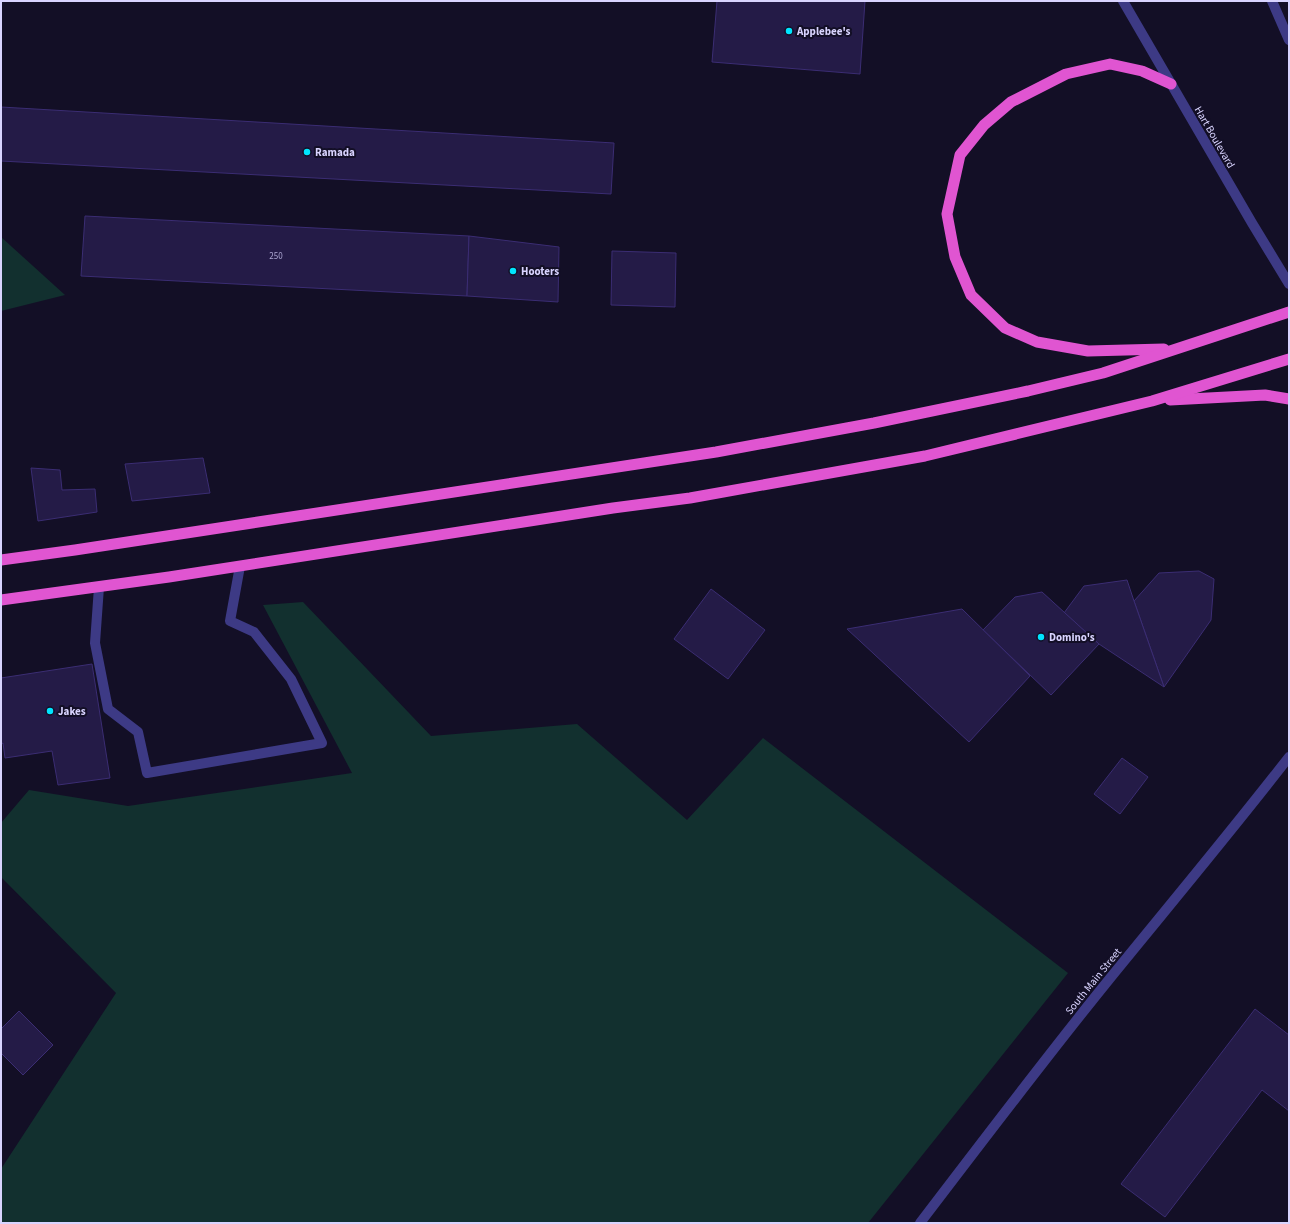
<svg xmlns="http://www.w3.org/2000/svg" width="1290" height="1224" viewBox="0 0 1290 1224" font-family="'Source Sans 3',sans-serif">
  <rect width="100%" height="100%" fill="#130f26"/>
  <!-- green -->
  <g fill="#12302f">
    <polygon points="1,237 65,295 1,311"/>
    <polygon points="303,602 431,736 577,724 687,820 763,738 1068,973 868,1223 1,1223 1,1169 116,993 1,877 1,823 29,790 128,806 352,773 263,605"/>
  </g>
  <!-- building -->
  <g fill="#241b47" stroke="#3b2d73">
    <polygon points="717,1 865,1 860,74 712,62"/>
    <polygon points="1,107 614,143 611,194 1,161"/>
    <polygon points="85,216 469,236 467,296 81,276"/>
    <polygon points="469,236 559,247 558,302 467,296"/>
    <polygon points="612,251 676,253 675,307 611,305"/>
    <polygon points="203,458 210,493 132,501 125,464"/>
    <polygon points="31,468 60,470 62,490 95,489 97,512 38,521"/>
    <polygon points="1199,571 1214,579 1211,620 1164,687 1134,601 1159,573"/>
    <polygon points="1127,580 1134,601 1164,687 1099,644 1064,613 1084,586"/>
    <polygon points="711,589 765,630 728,679 674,639"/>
    <polygon points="1042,592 1099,644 1051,695 983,630 1015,597"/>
    <polygon points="962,609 1030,676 969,742 847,629"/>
    <polygon points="92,664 110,778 58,785 52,751 5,758 3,743 1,744 1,678"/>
    <polygon points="1122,758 1148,777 1120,814 1094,794"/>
    <polygon points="1255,1009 1289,1035 1289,1111 1262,1090 1165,1217 1121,1184"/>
    <polygon points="19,1011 53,1045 23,1075 1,1053 1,1029"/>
  </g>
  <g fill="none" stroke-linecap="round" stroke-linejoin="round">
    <!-- service -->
    <g stroke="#3d3a85" stroke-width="10">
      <polyline points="1272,1 1289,40"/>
      <polyline points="99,587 95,643 108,709 138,732 147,773 322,743 291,679 254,632 230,621 240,566"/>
    </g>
    <!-- tertiary -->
    <g stroke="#3d3a85" stroke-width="10">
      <polyline points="1123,1 1252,223 1289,284"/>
      <path d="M920,1223C982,1142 1043,1061 1107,982C1168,907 1230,833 1289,757"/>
    </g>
    <!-- trunk -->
    <g stroke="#e055d1" stroke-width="11">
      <polyline points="1164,349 1088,351 1037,342 1005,328 971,295 955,257 947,214 960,155 984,125 1011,102 1066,74 1110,64 1142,71 1171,84"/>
      <polyline points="1170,400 1265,395 1289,399"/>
      <polyline points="1,560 75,550 716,452 874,423 1028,391 1103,373 1289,312"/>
      <polyline points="1,600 169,577 613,508 690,498 925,456 1152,401 1289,359"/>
    </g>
  </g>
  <!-- markers -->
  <g fill="#00e5ff" stroke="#130f26" stroke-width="1.5">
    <circle cx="789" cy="31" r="4"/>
    <circle cx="307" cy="152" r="4"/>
    <circle cx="513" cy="271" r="4"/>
    <circle cx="1041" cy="637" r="4"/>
    <circle cx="50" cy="711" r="4"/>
  </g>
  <g text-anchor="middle" stroke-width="4" stroke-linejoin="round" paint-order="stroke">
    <!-- number labels -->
    <g font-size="9" fill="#aca6d1">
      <text x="276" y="259">250</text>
    </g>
    <!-- poi labels -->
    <g font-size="11" font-weight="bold" fill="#d9d4ff" stroke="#130f26" text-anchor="start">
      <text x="797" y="35">Applebee's</text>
      <text x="315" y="156">Ramada</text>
      <text x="521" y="275">Hooters</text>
      <text x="1049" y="641">Domino's</text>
      <text x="58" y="715">Jakes</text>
    </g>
    <!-- street labels -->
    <g font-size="11" fill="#d9d4ff" stroke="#130f26">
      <text transform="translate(1215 137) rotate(60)" y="4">Hart Boulevard</text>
      <text transform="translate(1093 981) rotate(-51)" y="4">South Main Street</text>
    </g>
  </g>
  <!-- border -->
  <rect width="1290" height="1224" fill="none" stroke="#d9d4ff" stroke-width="4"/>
</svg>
